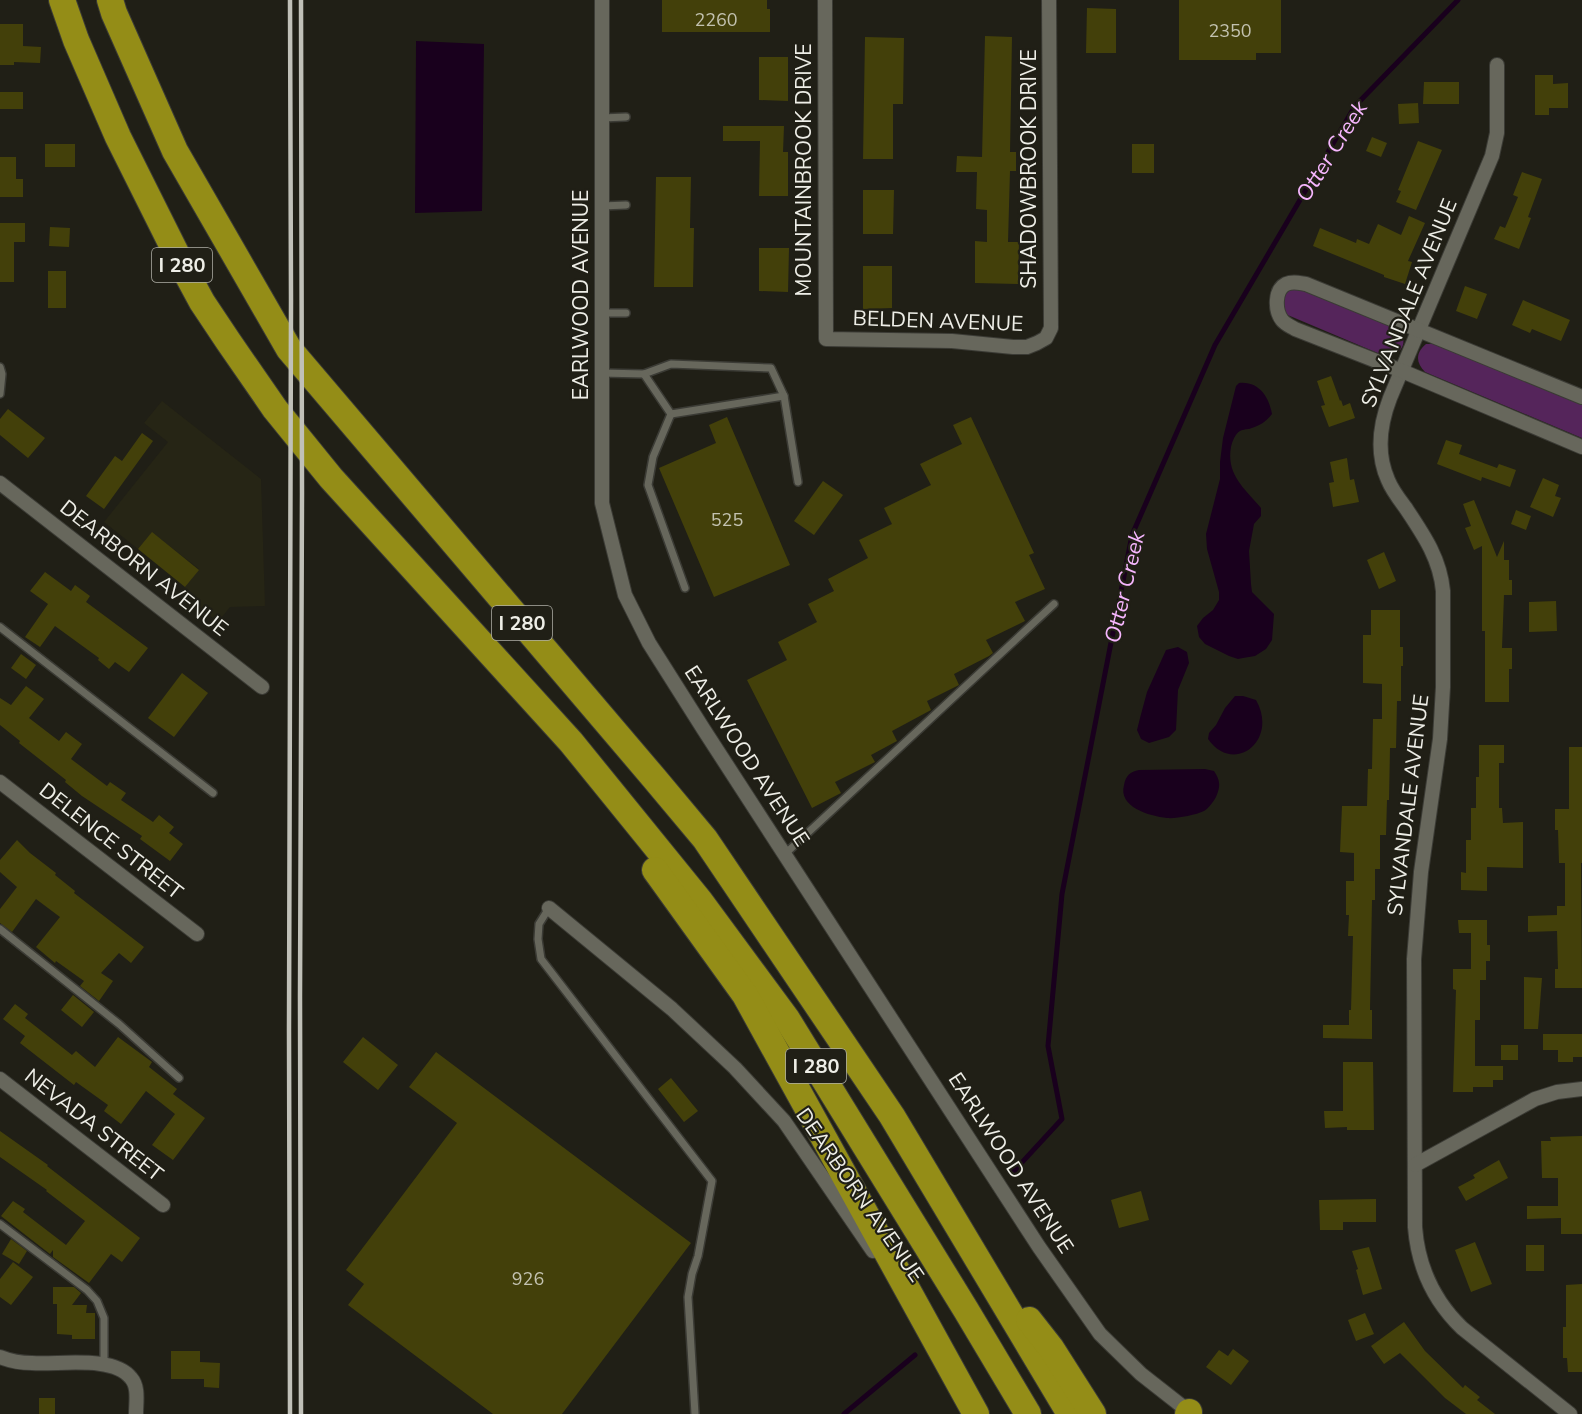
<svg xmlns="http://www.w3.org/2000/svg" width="1582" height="1414" viewBox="0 0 1582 1414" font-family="'Nunito Sans',sans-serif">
  <rect width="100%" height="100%" fill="#201f16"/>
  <!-- built -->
  <polygon fill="#262515" points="162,401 261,479 265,606 230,607 218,622 181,592 199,569 152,533 138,549 104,522 168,442 144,423"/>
  <!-- green -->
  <g fill="#55255b">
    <path d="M1289,289L1306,290L1398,329C1411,344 1399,359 1380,354L1290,316L1285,314L1281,298Z"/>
    <path d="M1426,344H1436L1582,405V438L1425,372C1416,363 1415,353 1426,344Z"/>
  </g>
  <!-- water -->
  <g fill="#19001d">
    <polygon points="416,41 484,44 482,211 415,213"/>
    <path d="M1239,383C1259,381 1269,397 1272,414C1266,422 1259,426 1249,429C1247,429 1241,430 1240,431C1235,434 1232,442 1231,447C1226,475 1245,489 1261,508V516L1254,524L1249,551L1251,584L1252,592L1274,614L1272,640L1266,649L1255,656L1243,658L1238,659L1229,656L1205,644L1199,637L1197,626L1203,618L1213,610L1219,600V592L1207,549L1206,534L1220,479V462L1223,438L1236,386Z"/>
    <polygon points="1178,647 1187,652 1189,663 1178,690 1176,730 1169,737 1149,743 1141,739 1137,730 1140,718 1147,692 1166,650"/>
    <path d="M1235,696H1243L1256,700C1279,740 1234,776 1208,739L1209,733L1216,725L1225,708Z"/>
    <path d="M1205,769L1214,771C1220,780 1221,786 1216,797C1213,802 1209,808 1204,811C1196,815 1175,819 1167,818C1149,816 1118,807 1124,785C1126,775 1130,772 1139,770Z"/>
  </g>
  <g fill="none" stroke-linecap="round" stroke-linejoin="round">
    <!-- stream -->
    <g stroke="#19001d" stroke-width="5">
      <polyline points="1014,1171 1062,1119 1048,1046 1062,894 1132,535 1215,345 1355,106 1458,0"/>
      <polyline points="844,1414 915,1355"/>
    </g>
  </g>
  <!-- building -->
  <g fill="#43400a">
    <polygon points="662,0 767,0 767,9 770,9 770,32 662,32"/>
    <polygon points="1179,0 1281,0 1281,53 1256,53 1256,60 1179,60"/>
    <polygon points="1087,8 1116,9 1116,53 1086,53"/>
    <polygon points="0,24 23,24 23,46 41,47 40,63 14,62 14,65 0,65"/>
    <polygon points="985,36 1012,37 1010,152 1016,152 1016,171 1010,171 1008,242 1019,242 1018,284 975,283 975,241 987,242 987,210 976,209 977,172 956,172 957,156 982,157"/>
    <polygon points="865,37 904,38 903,104 893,104 893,159 863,159"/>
    <polygon points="759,57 788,57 788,101 759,100"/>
    <polygon points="1535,75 1553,75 1553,84 1568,83 1568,108 1549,108 1549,115 1535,115"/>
    <polygon points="1424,82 1459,82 1459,104 1423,104"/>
    <rect x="0" y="92" width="23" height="17"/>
    <polygon points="1418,103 1419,123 1399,124 1398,104"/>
    <polygon points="723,126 784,126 783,152 788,152 788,196 759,196 760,141 723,141"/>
    <polygon points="1372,137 1387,143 1381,157 1366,151"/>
    <polygon points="1418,141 1442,150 1416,210 1396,202 1401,191 1398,190"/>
    <rect x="45" y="144" width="30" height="23"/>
    <rect x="1132" y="144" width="22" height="29"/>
    <polygon points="0,157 16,157 16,179 23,179 23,197 0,197"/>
    <polygon points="1522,172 1542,179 1528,217 1531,218 1519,249 1494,239 1500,226 1505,228 1518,197 1513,195"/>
    <polygon points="656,177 691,177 690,228 694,228 693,287 654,287"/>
    <polygon points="863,190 894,190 893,234 863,234"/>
    <polygon points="1409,216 1425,223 1408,261 1412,262 1405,284 1384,277 1384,275 1313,246 1320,228 1356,243 1357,239 1369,244 1378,224 1401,235"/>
    <polygon points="0,223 25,223 25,242 14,242 14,282 0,282"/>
    <polygon points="50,227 70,228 69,247 49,246"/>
    <polygon points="759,248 789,248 788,292 759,291"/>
    <polygon points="863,266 892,266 892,308 863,309"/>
    <rect x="48" y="271" width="18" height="37"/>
    <polygon points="1465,286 1487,294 1477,319 1456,311"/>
    <polygon points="1523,300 1570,320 1561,341 1532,329 1530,333 1512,325"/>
    <polygon points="1331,376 1340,401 1341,400 1343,406 1350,403 1355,418 1329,427 1321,406 1325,405 1317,381"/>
    <polygon points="8,409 45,438 28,458 0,435 0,419"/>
    <polygon points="727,417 790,565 714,597 659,468 716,443 709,425"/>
    <polygon points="971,417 1034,553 1029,555 1045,589 1015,602 1025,621 986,640 993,653 989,656 954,674 959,685 927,701 931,710 892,731 897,741 871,755 875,762 835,782 841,793 812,808 747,680 787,660 778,642 817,622 808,604 834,591 828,579 868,558 859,540 892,524 884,508 931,485 920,464 962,444 953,425"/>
    <polygon points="142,433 153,441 104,509 86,496 115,456 122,461"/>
    <polygon points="1446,440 1462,445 1459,454 1497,468 1499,464 1516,470 1510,487 1482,477 1481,481 1437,464"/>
    <polygon points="1347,458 1350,480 1354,479 1359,502 1333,507 1329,483 1334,482 1330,462"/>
    <polygon points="1543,478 1559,485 1555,496 1561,498 1553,517 1530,507"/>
    <polygon points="823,481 843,495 814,535 794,521"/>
    <polygon points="1474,500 1497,557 1504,541 1504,560 1509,560 1509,580 1512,580 1512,595 1504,595 1502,648 1512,648 1512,669 1509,669 1509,702 1485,702 1485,631 1482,631 1482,546 1474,550 1465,528 1471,526 1463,504"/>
    <polygon points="1516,510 1531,516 1526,530 1511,524"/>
    <polygon points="152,532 199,570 185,587 138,549"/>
    <polygon points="1384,552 1396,581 1379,589 1367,560"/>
    <polygon points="45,572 71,591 75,585 90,596 86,602 148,648 129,672 115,662 109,669 98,660 99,658 55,626 40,647 25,637 48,604 30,591"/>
    <polygon points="1556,601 1557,631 1529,632 1529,602"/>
    <polygon points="1371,610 1400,610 1400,647 1403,647 1403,666 1401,666 1401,701 1397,701 1396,748 1390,748 1389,800 1387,800 1386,835 1380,835 1380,869 1375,869 1375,900 1372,900 1370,1010 1372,1010 1372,1039 1323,1038 1323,1025 1349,1025 1349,1010 1351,1010 1353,936 1348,936 1349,915 1346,915 1346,881 1354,881 1354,853 1340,852 1342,806 1367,806 1368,769 1372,769 1373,719 1382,719 1382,684 1363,683 1363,635 1371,635"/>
    <polygon points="21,654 36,665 26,679 11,668"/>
    <polygon points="182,673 208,693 174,737 148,718"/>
    <polygon points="26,686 44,699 29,718 59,741 66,732 82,744 71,759 107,786 110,782 126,793 121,800 153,822 159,815 174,827 169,833 183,844 170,861 140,839 142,836 82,796 65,782 66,780 19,743 20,741 0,725 0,698 11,705"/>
    <polygon points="1479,745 1504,745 1504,763 1499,763 1499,808 1502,808 1503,823 1523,822 1523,868 1487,867 1487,891 1461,890 1461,872 1466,873 1466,840 1471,840 1471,808 1476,808 1476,777 1479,777"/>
    <polygon points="1569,747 1582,747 1582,863 1581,863 1582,988 1555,988 1555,969 1558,969 1557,931 1528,932 1528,916 1557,915 1557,906 1565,906 1565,863 1559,863 1558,830 1555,830 1555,809 1569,809"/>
    <polygon points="17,840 30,853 56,873 55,875 75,891 74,893 144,947 131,963 119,953 101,973 113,981 99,1001 80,986 84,981 56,961 55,963 36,947 60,917 36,899 12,932 0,923 0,909 17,887 0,872 0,860"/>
    <polygon points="1458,920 1487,920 1487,945 1490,945 1490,961 1486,961 1486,980 1480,980 1480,1020 1475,1020 1475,1066 1503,1066 1503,1080 1493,1080 1493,1087 1473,1087 1473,1092 1453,1092 1456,990 1453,989 1453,969 1471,969 1471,933 1459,933"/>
    <polygon points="1524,977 1542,978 1538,1029 1524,1029"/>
    <polygon points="73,995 94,1012 82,1027 61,1010"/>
    <polygon points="15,1004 28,1014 25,1018 72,1055 76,1051 95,1067 118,1037 152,1062 149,1067 177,1089 173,1094 205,1118 173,1160 152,1145 175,1114 146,1091 121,1124 104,1111 108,1105 76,1082 74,1085 20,1043 25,1036 3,1019"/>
    <polygon points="1543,1034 1582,1034 1582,1057 1573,1057 1573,1062 1558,1062 1558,1050 1543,1050"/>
    <polygon points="363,1037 398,1065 378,1090 343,1062"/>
    <rect x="1501" y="1045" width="17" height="15"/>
    <polygon points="436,1052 691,1243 562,1414 493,1414 348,1305 364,1284 346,1270 457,1123 409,1087"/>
    <polygon points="1343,1062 1373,1062 1374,1130 1347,1130 1347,1127 1325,1128 1324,1111 1343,1111"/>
    <polygon points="671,1078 698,1111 684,1122 658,1089"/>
    <polygon points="0,1131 48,1165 47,1166 140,1238 122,1262 111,1254 89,1283 53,1257 53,1250 50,1254 1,1216 13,1201 25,1209 23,1212 66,1245 85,1221 46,1191 47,1190 0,1157"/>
    <polygon points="1582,1136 1582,1234 1561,1234 1561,1218 1527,1219 1527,1206 1558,1206 1558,1178 1542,1178 1541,1141 1551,1141 1550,1137"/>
    <polygon points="1499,1160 1508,1178 1466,1201 1458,1187 1475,1178 1473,1175"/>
    <polygon points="1141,1191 1149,1220 1119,1228 1111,1200"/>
    <polygon points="1376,1199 1376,1222 1343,1222 1343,1230 1320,1230 1319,1200"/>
    <polygon points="11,1239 27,1251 19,1264 2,1254"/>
    <polygon points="1475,1242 1492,1284 1471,1292 1455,1250"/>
    <rect x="1526" y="1245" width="18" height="26"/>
    <polygon points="1369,1247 1382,1289 1363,1295 1356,1270 1358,1269 1352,1251"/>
    <polygon points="13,1262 33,1277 11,1305 0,1297 0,1279"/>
    <polygon points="1582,1284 1582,1372 1568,1372 1567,1358 1563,1358 1563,1327 1566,1327 1566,1285"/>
    <polygon points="53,1287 74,1287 81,1293 72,1305 87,1305 86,1313 95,1313 95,1339 72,1339 72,1335 57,1334 57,1304 53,1304"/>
    <polygon points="1365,1313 1374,1334 1356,1341 1348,1320"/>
    <polygon points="1404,1322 1425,1351 1463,1388 1465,1385 1480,1397 1477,1400 1495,1414 1466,1414 1445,1398 1400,1353 1384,1364 1371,1346"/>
    <polygon points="1233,1349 1249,1361 1231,1385 1206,1367 1219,1350 1228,1356"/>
    <polygon points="171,1351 200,1351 200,1362 220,1363 219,1388 204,1387 204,1379 171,1379"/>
    <rect x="39" y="1398" width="16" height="16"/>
  </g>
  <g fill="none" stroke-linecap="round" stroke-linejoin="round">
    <defs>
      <g id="service">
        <polyline points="602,118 626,117"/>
        <polyline points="602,206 626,205"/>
        <polyline points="602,313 626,313"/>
        <polyline points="0,367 2,374 0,394"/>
        <polyline points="602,373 644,374 671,364 771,368 784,396 798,482"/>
        <polyline points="644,374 671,414 653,457 648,485 685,588"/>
        <polyline points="671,414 784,396"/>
        <polyline points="0,627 213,793"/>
        <polyline points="785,854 1054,604"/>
        <polyline points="549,908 539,924 538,939 541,959 712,1181 698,1256 692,1274 688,1297 695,1414"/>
        <polyline points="0,929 119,1024 179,1078"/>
        <polyline points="0,1224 87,1290 97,1301 104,1318 104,1363"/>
      </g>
      <g id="minor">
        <polyline points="602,0 602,503 625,595 649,643 704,730 1039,1247 1100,1334 1141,1374 1192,1414"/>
        <polyline points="825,0 826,339 952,341 1013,347 1027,347 1037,343 1046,338 1051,328 1049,0"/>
        <path d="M1497,65V133L1492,156L1390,398C1380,424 1376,453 1388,480C1392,490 1399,499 1405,507C1423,534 1440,558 1443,591V687L1440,739L1421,872L1414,959L1415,1227C1418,1266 1434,1301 1462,1328L1570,1414"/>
        <path d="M1582,397L1306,284C1299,283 1293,281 1286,284C1274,290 1275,311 1282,320C1285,324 1290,326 1295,329L1402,371L1582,447"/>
        <polyline points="0,483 262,687"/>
        <polyline points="0,782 197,934"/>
        <polyline points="549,908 672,1009 735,1068 784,1121 873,1251"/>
        <polyline points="0,1079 163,1205"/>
        <polyline points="1415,1165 1535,1099 1557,1092 1582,1089"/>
        <path d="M0,1357C10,1361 21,1363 32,1363C59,1365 113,1355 131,1378C139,1387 136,1402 136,1414"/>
      </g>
      <g id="motorway">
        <polyline points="62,0 76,40 118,137 182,265 202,302 228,341 275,409 331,478 571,742 700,901 787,1019 966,1310 1028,1414"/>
        <polyline points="110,0 114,13 175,151 289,349 654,778 705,839 892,1116 1070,1414"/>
        <polyline points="655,870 745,995 976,1414"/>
        <polyline points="1029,1320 1051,1348 1093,1414"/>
        <polyline points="1188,1414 1189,1412"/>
      </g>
    </defs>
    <!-- service casing -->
    <use href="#service" stroke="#3b3b35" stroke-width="10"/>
    <!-- minor casing -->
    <use href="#minor" stroke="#3b3b35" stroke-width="16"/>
    <!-- motorway casing -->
    <use href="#motorway" stroke="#3b3b35" stroke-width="28"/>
    <!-- service -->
    <use href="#service" stroke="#67675c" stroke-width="7"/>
    <!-- minor -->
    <use href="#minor" stroke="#67675c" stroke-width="14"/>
    <!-- motorway -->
    <use href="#motorway" stroke="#948d17" stroke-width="26"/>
    <!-- rail -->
    <g stroke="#c0c0b8" stroke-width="4.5">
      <polyline points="290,0 291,301 289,1030 290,1414"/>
      <polyline points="301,1414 300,997 302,493 301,0"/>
    </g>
  </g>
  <g text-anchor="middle" stroke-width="4.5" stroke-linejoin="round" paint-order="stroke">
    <!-- number labels -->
    <g font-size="18" fill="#c3c2b0">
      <text x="716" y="26">2260</text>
      <text x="1230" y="37">2350</text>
      <text x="727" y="526">525</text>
      <text x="528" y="1285">926</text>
    </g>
    <!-- shield labels -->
    <g fill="#201f16" stroke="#b0b0a8" stroke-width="1.5">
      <rect x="152" y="248" width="60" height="34" rx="4.5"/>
      <rect x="492" y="606" width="60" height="34" rx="4.5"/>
      <rect x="786" y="1049" width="60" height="34" rx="4.5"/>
    </g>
    <g font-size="20" font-weight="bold" fill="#eeeee7">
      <text x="182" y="272">I 280</text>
      <text x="522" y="630">I 280</text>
      <text x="816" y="1073">I 280</text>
    </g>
    <!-- street labels -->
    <g font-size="21" fill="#eeeee7" stroke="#201f16">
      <text transform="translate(1029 169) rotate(-90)" y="7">SHADOWBROOK DRIVE</text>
      <text transform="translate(804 170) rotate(-90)" y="7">MOUNTAINBROOK DRIVE</text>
      <text transform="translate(581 295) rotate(-90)" y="7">EARLWOOD AVENUE</text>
      <text transform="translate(1409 303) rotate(-68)" y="7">SYLVANDALE AVENUE</text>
      <text transform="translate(938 321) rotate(2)" y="7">BELDEN AVENUE</text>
      <text transform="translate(144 568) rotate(38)" y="7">DEARBORN AVENUE</text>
      <text transform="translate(747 756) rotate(57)" y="7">EARLWOOD AVENUE</text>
      <text transform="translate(1408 805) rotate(-83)" y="7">SYLVANDALE AVENUE</text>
      <text transform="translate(111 841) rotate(38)" y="7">DELENCE STREET</text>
      <text transform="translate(94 1125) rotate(38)" y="7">NEVADA STREET</text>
      <text transform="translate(1011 1163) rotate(57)" y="7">EARLWOOD AVENUE</text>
      <text transform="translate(860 1195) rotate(55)" y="7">DEARBORN AVENUE</text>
    </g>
    <!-- water labels -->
    <g font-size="22" font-style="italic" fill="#f6b6fe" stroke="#201f16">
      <text transform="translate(1331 151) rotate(-58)" y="8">Otter Creek</text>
      <text transform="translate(1124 587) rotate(-77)" y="8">Otter Creek</text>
    </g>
  </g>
</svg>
